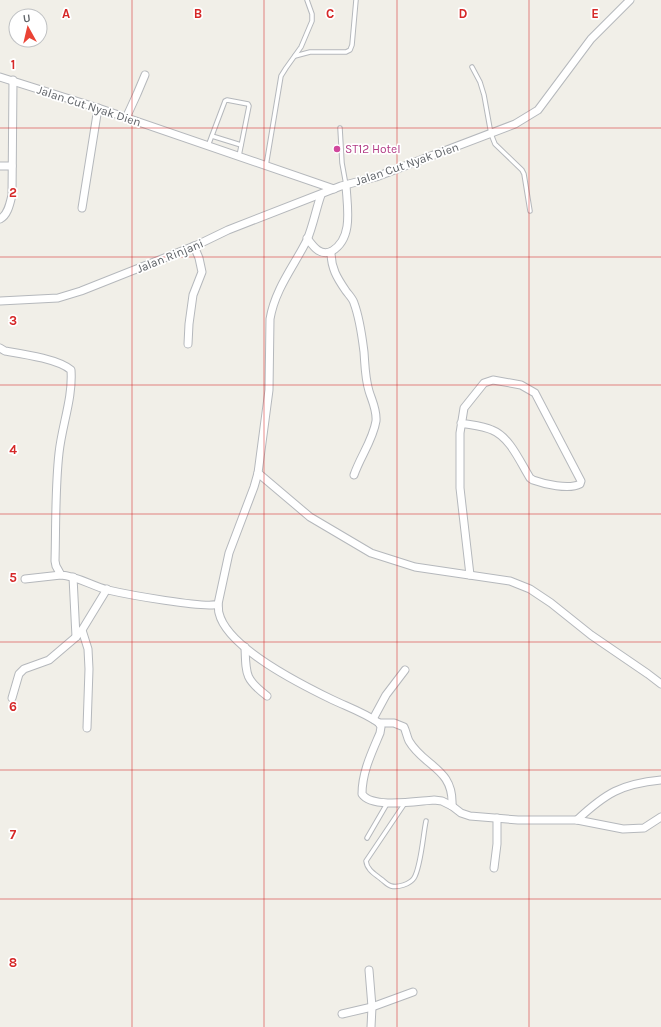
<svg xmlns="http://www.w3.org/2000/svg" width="661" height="1027" viewBox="0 0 661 1027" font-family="Karla,sans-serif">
  <rect width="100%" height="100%" fill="#f1efe8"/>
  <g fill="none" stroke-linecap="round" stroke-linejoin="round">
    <defs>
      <g id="lane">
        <polyline points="295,56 310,52 346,52 350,50 352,45 356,0"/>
        <polyline points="472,67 480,82 484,95 491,134 495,144 522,170 524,174 530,211"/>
        <polyline points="340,128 342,163 346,185"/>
        <polyline points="212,136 241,145"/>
        <polyline points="208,146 225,101 227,100 248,104 249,106 239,156"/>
        <polyline points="266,166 281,76 286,68 301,47 312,21 312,14 307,0"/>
        <path d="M405,803L366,861C367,870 375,874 381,879C384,881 387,885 391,886C398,888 410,884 414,878C421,867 423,835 426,821"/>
        <polyline points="367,838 388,802"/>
      </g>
      <g id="street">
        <polyline points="0,77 98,108 334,189"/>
        <polyline points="126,118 137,94 145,75"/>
        <polyline points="0,166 12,166"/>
        <polyline points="82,208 98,108"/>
        <path d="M0,219C8,215 10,203 12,195L13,80"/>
        <path d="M307,238C313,246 320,257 332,251C354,238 347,206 346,185"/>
        <path d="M331,252C331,268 337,278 346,291C349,295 353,299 354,303C360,319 362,336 364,352C365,365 365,378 369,391C372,401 377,410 376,421C373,440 360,457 354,475"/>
        <polyline points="0,301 58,298 81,291 197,245 228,230 341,186 376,177 515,124 538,110 591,39 630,0"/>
        <polyline points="188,344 189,324 193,295 202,272 199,258 194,246"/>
        <path d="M0,348L5,351C23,354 58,359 71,370C73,398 62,425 59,453C55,489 56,525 55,561L56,566L61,575C77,576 92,586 108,590C125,594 206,609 218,604L229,553L254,487L258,473L269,390L270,319C275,289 294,266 307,240C313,226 316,209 321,195"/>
        <path d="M461,423C471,425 483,426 492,430C510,437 520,462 530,478L533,480C544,484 569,490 580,484L581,481L535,393L521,385L493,380L484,383L464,408L460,433V488L470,575"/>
        <polyline points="258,473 310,517 371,553 415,567 510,581 530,589 551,603 591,635 648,674 661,684"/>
        <polyline points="73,577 76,637"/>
        <polyline points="25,579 61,575"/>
        <path d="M218,604C219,607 218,610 219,613C227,648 302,685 333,700C348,707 365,713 379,723L381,727L380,733C372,752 362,772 362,794C372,809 417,801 434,800L442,801L452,806L461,813L470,816L518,820H577L623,829L644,828L661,817"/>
        <polyline points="82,630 88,649 89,669 87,728"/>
        <path d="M245,647C246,675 245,679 267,696"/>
        <polyline points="12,698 19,674 24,669 49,660 76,637 82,630 107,589"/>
        <polyline points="373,719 386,695 405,670"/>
        <path d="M379,723H394L404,727C406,731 407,737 409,741C424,767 454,768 452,806"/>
        <path d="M577,820C606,793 621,784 661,780"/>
        <polyline points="494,868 497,844 497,818"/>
        <polyline points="369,970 372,1007 371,1027"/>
        <polyline points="342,1014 372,1007 413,992"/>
      </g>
    </defs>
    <!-- lane casing -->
    <use href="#lane" stroke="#b5b8bc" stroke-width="5.5"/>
    <!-- street casing -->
    <use href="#street" stroke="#b5b8bc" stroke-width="9"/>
    <!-- lane -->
    <use href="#lane" stroke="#fff" stroke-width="3.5"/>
    <!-- street -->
    <use href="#street" stroke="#fff" stroke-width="7"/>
  </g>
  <!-- grid -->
  <path fill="none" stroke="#d62828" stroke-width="1" stroke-opacity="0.55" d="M132,0V1027M264,0V1027M397,0V1027M529,0V1027M0,128H661M0,257H661M0,385H661M0,514H661M0,642H661M0,770H661M0,899H661"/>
  <!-- markers -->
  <circle fill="#d1479c" stroke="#fff" stroke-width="1.5" cx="337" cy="149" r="4"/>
  <g text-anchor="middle" stroke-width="3.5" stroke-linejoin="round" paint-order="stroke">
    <!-- street labels -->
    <g font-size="12" fill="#5f6368" stroke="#fff">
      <text transform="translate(89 106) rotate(18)" y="4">Jalan Cut Nyak Dien</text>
      <text transform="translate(407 164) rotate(-19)" y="4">Jalan Cut Nyak Dien</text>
      <text transform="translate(170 256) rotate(-22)" y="4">Jalan Rinjani</text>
    </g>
    <!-- hotel labels -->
    <g font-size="12" fill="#b23c85" stroke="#fff" text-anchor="start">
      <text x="345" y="153">ST12 Hotel</text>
    </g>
  </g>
  <g font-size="13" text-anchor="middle" font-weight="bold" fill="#d62828" stroke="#fff" stroke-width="3.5" stroke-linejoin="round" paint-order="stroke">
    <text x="66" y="18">A</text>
    <text x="198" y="18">B</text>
    <text x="330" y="18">C</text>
    <text x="463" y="18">D</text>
    <text x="595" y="18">E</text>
    <text x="13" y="69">1</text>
    <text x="13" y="197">2</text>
    <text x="13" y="325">3</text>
    <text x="13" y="454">4</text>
    <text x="13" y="582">5</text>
    <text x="13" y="711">6</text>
    <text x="13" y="839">7</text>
    <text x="13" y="967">8</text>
  </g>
  <!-- north arrow -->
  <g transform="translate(28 28) rotate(352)"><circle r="19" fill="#ffffff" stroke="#bfc1c3"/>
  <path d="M0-3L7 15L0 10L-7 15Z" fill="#ea4335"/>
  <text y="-6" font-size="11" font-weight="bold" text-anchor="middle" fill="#5f6368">U</text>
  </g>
</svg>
